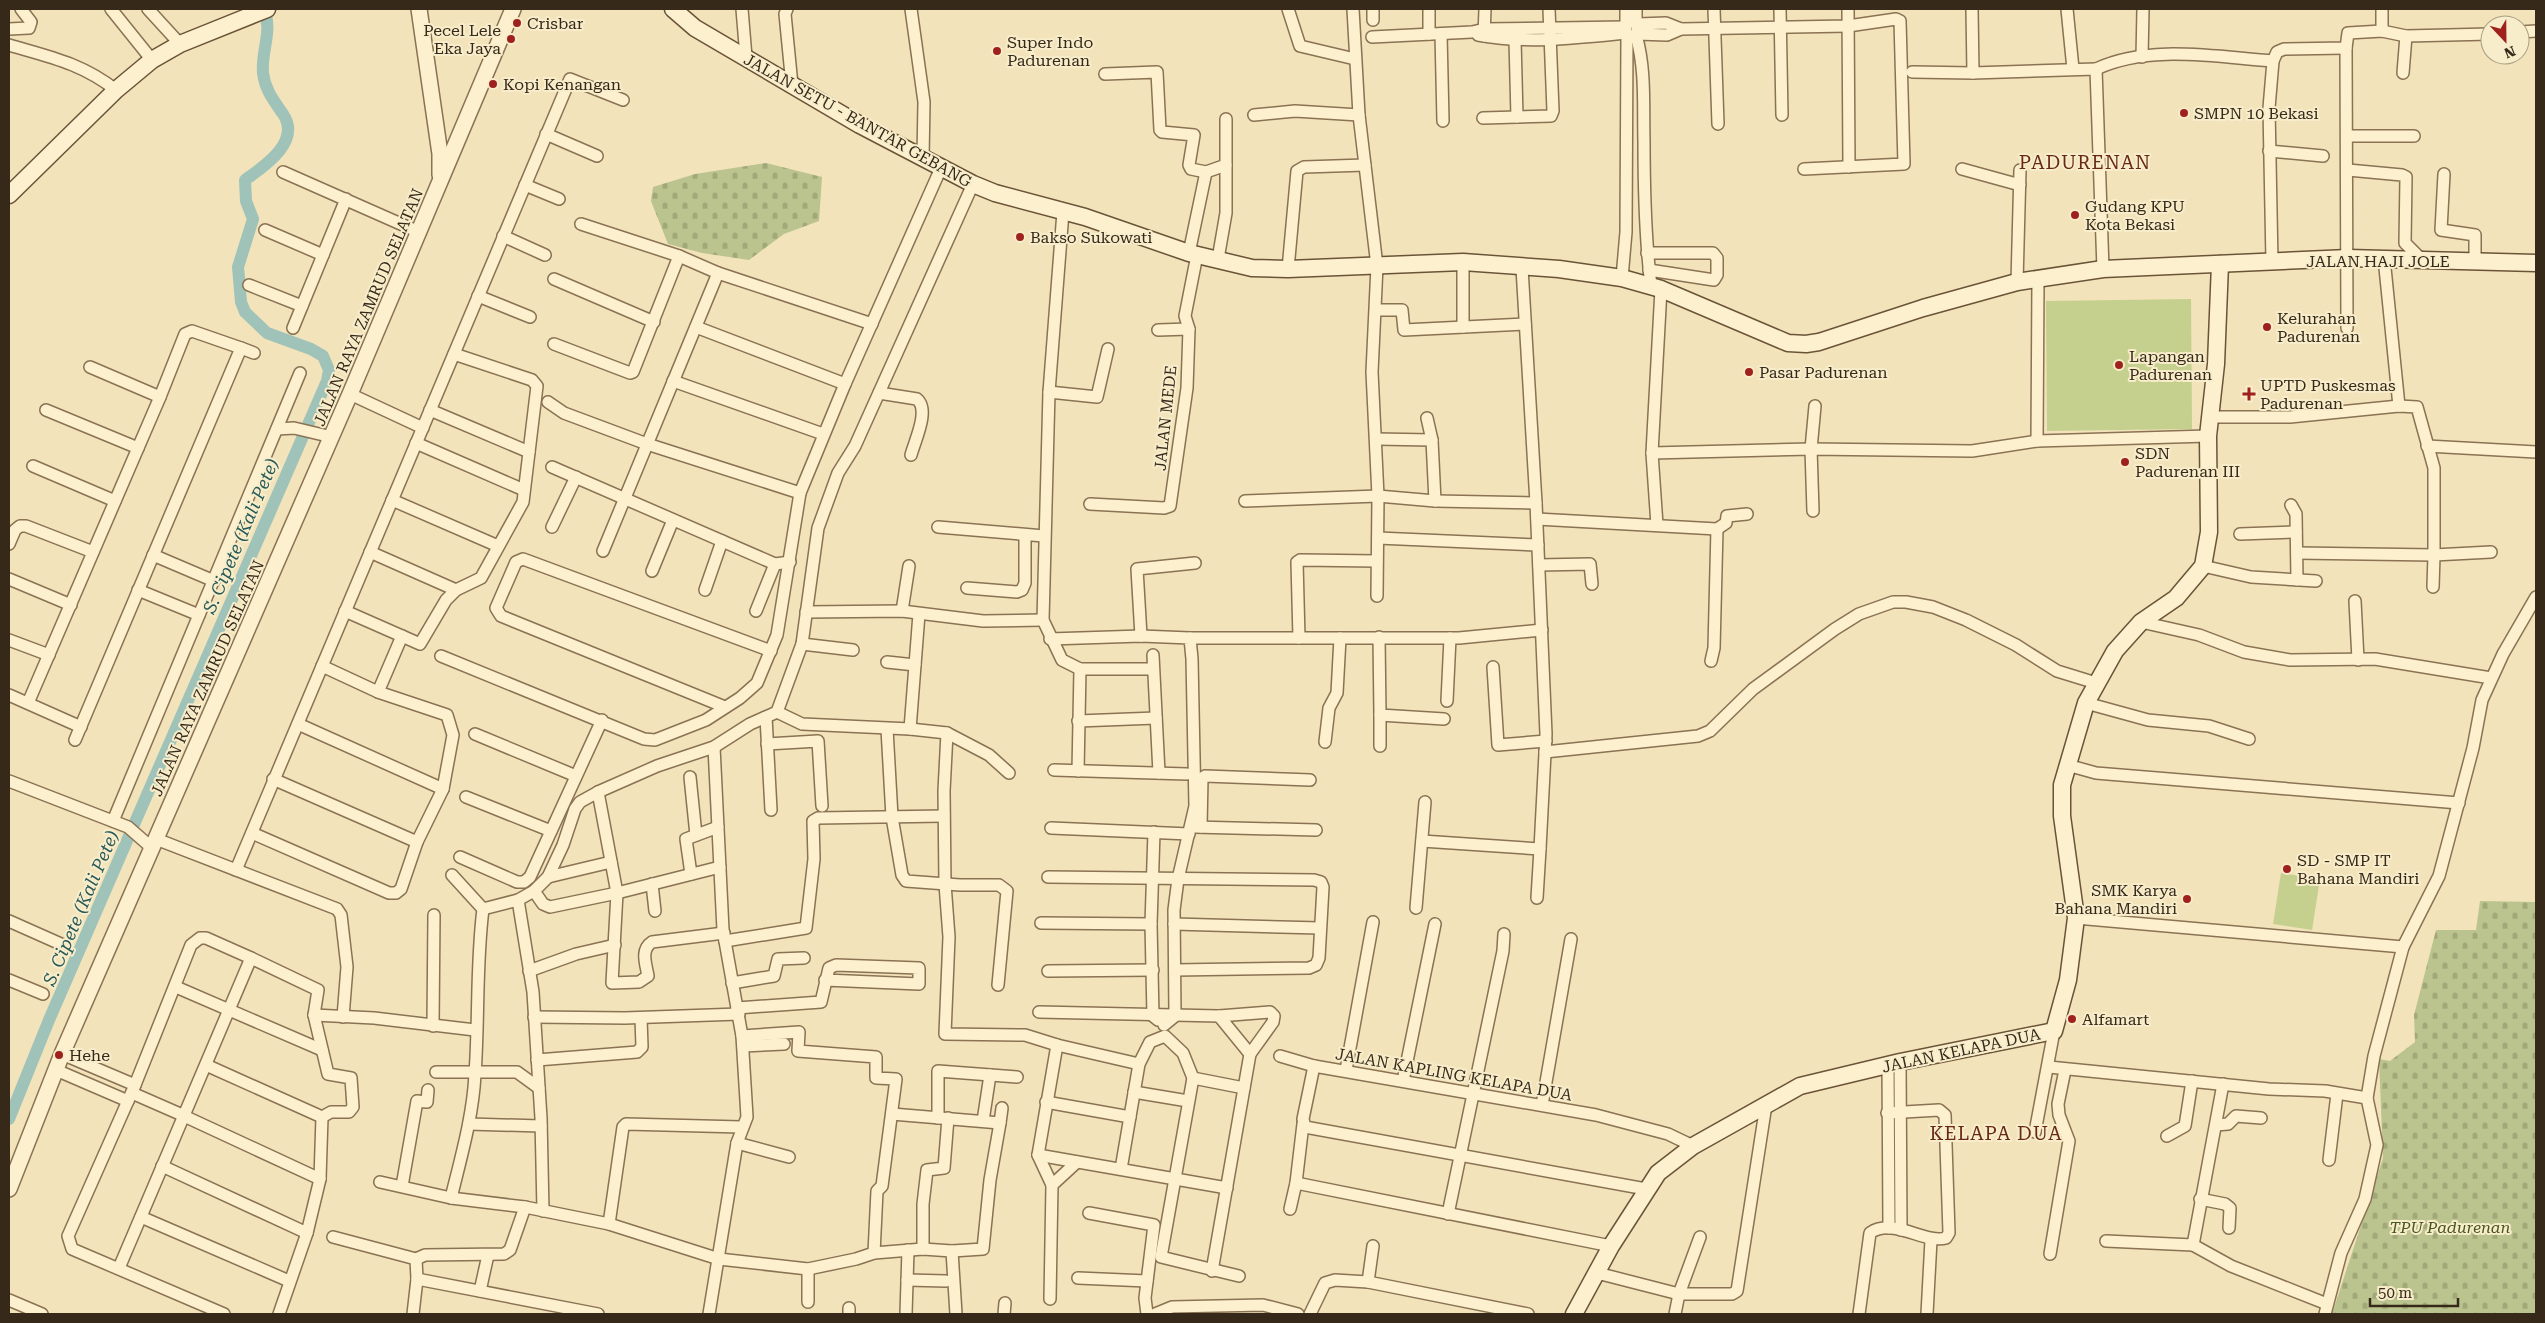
<svg xmlns="http://www.w3.org/2000/svg" width="2545" height="1323" viewBox="0 0 2545 1323" font-family="'Roboto Serif',serif">
  <defs>
    <pattern id="cemetery-stones" width="16" height="16" patternUnits="userSpaceOnUse" patternTransform="scale(1.25)"><rect width="16" height="16" fill="#bbc48e"/><path d="M2 7V4a2 2 0 0 1 4 0v3zM10 15v-3a2 2 0 0 1 4 0v3z" fill="#a1a87a"/></pattern>
  </defs>
  <rect width="100%" height="100%" fill="#f2e3ba"/>
  <!-- cemetery -->
  <g fill="url(#cemetery-stones)">
    <polygon points="766,163 822,177 819,221 784,234 749,260 702,253 668,244 651,201 653,187 695,174"/>
    <polygon points="2480,901 2536,902 2536,1314 2332,1314 2383,1158 2379,1059 2390,1061 2415,1042 2414,1015 2436,930 2476,930"/>
  </g>
  <!-- green -->
  <g fill="#c6d08e">
    <polygon points="2191,299 2192,429 2047,431 2046,301"/>
    <polygon points="2281,873 2320,879 2312,930 2273,924"/>
  </g>
  <g fill="none" stroke-linecap="round" stroke-linejoin="round">
    <!-- canal -->
    <path stroke="#9fc2b9" stroke-width="12" d="M9,1119L49,1020L327,381L329,370L323,356L311,349L267,333L245,312L241,302L238,267L253,219L246,201L245,180C263,167 302,142 283,114C274,101 265,90 263,73C261,50 273,32 264,9"/>
    <defs>
      <g id="minor">
        <polyline points="111,9 152,60"/>
        <polyline points="148,9 180,44"/>
        <polyline points="742,9 746,57"/>
        <polyline points="787,9 785,14 792,85"/>
        <polyline points="911,9 924,102 923,158"/>
        <polyline points="1288,9 1300,46 1355,59"/>
        <polyline points="1353,9 1359,115 1377,266 1372,372 1378,496 1377,596"/>
        <polyline points="1373,9 1373,20"/>
        <polyline points="1429,9 1429,34"/>
        <polyline points="1626,9 1626,33 1631,37 1637,34 1638,24 1633,21 1626,24"/>
        <polyline points="1714,9 1718,124"/>
        <polyline points="1780,9 1782,115"/>
        <polyline points="1848,9 1849,167"/>
        <polyline points="1972,9 1973,73 2096,69 2103,269"/>
        <polyline points="2067,9 2073,69"/>
        <polyline points="2382,9 2382,31"/>
        <polyline points="1636,23 1636,9"/>
        <polyline points="1638,24 1666,23 1681,29"/>
        <polyline points="9,29 29,28 31,22 21,9"/>
        <polyline points="2520,32 2536,31"/>
        <polyline points="1441,34 1443,121"/>
        <polyline points="1637,34 1667,35 1681,29 1848,26 1896,19 1900,21 1904,164 1804,169"/>
        <path d="M1478,35C1526,44 1577,38 1626,33"/>
        <path d="M1636,35C1646,70 1643,105 1644,141C1644,190 1645,237 1651,286"/>
        <polyline points="1484,36 1485,9"/>
        <polyline points="1372,37 1472,32 1485,29 1625,27"/>
        <polyline points="1515,40 1517,117"/>
        <path d="M9,45C50,57 81,63 116,90"/>
        <polyline points="2346,48 2347,328"/>
        <polyline points="2142,57 2143,9"/>
        <path d="M2096,69C2149,44 2216,57 2273,61L2277,52L2284,49L2346,48L2348,33L2382,31L2406,36L2490,34"/>
        <polyline points="1912,72 1973,73"/>
        <polyline points="2403,73 2406,36"/>
        <polyline points="1105,74 1157,72 1160,130 1162,132 1194,135 1189,165 1191,169 1206,172 1189,253"/>
        <polyline points="1254,115 1295,111 1359,115"/>
        <polyline points="1483,118 1551,116 1553,111 1549,9"/>
        <polyline points="546,134 597,156"/>
        <polyline points="2347,136 2414,136"/>
        <polyline points="2269,151 2323,156"/>
        <polyline points="1962,169 2020,185"/>
        <polyline points="2348,170 2402,175 2406,177 2405,243 2422,260"/>
        <polyline points="283,172 419,232"/>
        <polyline points="1206,172 1226,165 1226,119"/>
        <polyline points="2444,174 2441,230 2475,235 2475,261"/>
        <polyline points="525,185 559,199"/>
        <polyline points="1063,212 1049,392 1043,620 1062,660 1080,669 1078,771"/>
        <polyline points="581,224 679,256"/>
        <polyline points="265,230 323,255"/>
        <polyline points="503,236 545,255"/>
        <polyline points="1647,253 1713,253 1717,258 1717,275 1714,280 1649,270"/>
        <polyline points="2384,258 2399,406"/>
        <polyline points="1218,259 1226,213 1226,165"/>
        <polyline points="1463,262 1463,327"/>
        <polyline points="2272,262 2269,108 2273,61"/>
        <polyline points="1288,269 1297,171 1304,167 1365,165"/>
        <polyline points="1622,278 1626,232 1627,35"/>
        <polyline points="554,279 654,322"/>
        <polyline points="2017,282 2020,170"/>
        <polyline points="249,285 302,306"/>
        <polyline points="478,296 530,317"/>
        <polyline points="1376,310 1402,310 1404,330 1525,324"/>
        <polyline points="696,327 845,384"/>
        <polyline points="293,328 346,199"/>
        <polyline points="1158,330 1189,329"/>
        <polyline points="554,344 630,373 633,372 679,256 718,273 872,324"/>
        <polyline points="241,348 254,353"/>
        <polyline points="90,367 160,397"/>
        <polyline points="673,381 823,434"/>
        <polyline points="1049,392 1097,397 1108,349"/>
        <path d="M879,393L917,399C930,410 915,440 911,455"/>
        <polyline points="350,394 423,428"/>
        <polyline points="548,402 564,413 647,444 800,493"/>
        <polyline points="46,410 138,448"/>
        <polyline points="430,410 529,452"/>
        <polyline points="2210,417 2290,417 2399,406 2417,407 2434,468 2434,555 2297,553"/>
        <polyline points="277,429 294,428 332,437"/>
        <polyline points="1376,439 1432,440"/>
        <polyline points="2037,441 2038,280"/>
        <polyline points="416,443 524,490"/>
        <polyline points="2427,446 2536,452"/>
        <polyline points="1652,453 1811,449 1972,451 2037,441 2208,436"/>
        <polyline points="33,466 115,501"/>
        <polyline points="552,467 775,564 790,562"/>
        <polyline points="392,500 498,546"/>
        <polyline points="1245,501 1378,496 1435,501 1432,440 1427,418"/>
        <polyline points="1435,501 1536,503"/>
        <polyline points="1090,504 1164,508 1170,506 1187,388 1189,329 1185,316 1197,255"/>
        <polyline points="2291,505 2296,514 2297,580"/>
        <polyline points="1813,511 1811,449 1815,406"/>
        <polyline points="1537,519 1717,529 1726,523 1727,516 1747,514"/>
        <polyline points="1657,525 1652,453 1661,289"/>
        <polyline points="552,527 576,477"/>
        <polyline points="938,527 1044,536"/>
        <polyline points="2240,534 2296,532"/>
        <polyline points="1378,538 1538,545"/>
        <polyline points="9,544 15,530 20,526 26,526 93,552"/>
        <polyline points="603,551 718,273"/>
        <polyline points="370,552 456,590"/>
        <polyline points="153,555 214,581"/>
        <polyline points="1539,565 1590,564 1592,584"/>
        <polyline points="2203,566 2251,577 2316,581"/>
        <polyline points="652,571 673,520"/>
        <polyline points="9,579 71,605"/>
        <polyline points="2433,587 2434,555 2491,552"/>
        <polyline points="967,588 1017,592 1022,590 1025,583 1025,535"/>
        <polyline points="138,590 199,615"/>
        <polyline points="705,590 722,541"/>
        <polyline points="2355,601 2358,660"/>
        <polyline points="345,611 420,644 446,600 456,590 481,578 523,502 537,386 532,380 454,354"/>
        <polyline points="756,611 775,564"/>
        <polyline points="902,611 909,566"/>
        <polyline points="806,612 902,611 983,621 1043,620"/>
        <polyline points="2141,622 2199,635 2244,652 2290,660 2375,659 2491,678"/>
        <polyline points="1141,636 1137,569 1195,563"/>
        <polyline points="1379,637 1380,715 1444,719"/>
        <polyline points="1190,638 1459,638 1542,630"/>
        <polyline points="1299,638 1297,562 1300,560 1377,561"/>
        <polyline points="1050,639 1141,636 1190,638 1192,659 1195,806 1178,879 1174,910 1175,1016 1164,1025"/>
        <polyline points="9,640 49,655"/>
        <polyline points="802,644 853,650"/>
        <polyline points="1153,655 1159,773"/>
        <polyline points="441,656 644,739 655,740 706,720 740,698 757,683 777,635 800,493 845,384 941,168"/>
        <polyline points="1711,661 1714,648 1717,529"/>
        <polyline points="887,662 915,665"/>
        <polyline points="1493,667 1498,745 1546,741"/>
        <polyline points="1080,669 1153,669"/>
        <polyline points="378,692 402,636"/>
        <polyline points="9,695 81,727"/>
        <polyline points="1447,701 1450,638"/>
        <polyline points="28,703 160,397 185,334 192,331 241,348 75,740"/>
        <polyline points="2086,703 2148,720 2209,726 2249,739"/>
        <polyline points="725,707 501,616 496,608 516,562 523,559 771,651"/>
        <polyline points="777,712 802,724 910,729 947,733 989,755 1009,773"/>
        <polyline points="1380,715 1380,746"/>
        <polyline points="766,717 771,810"/>
        <polyline points="1078,721 1156,718"/>
        <polyline points="298,724 443,789"/>
        <polyline points="887,729 892,817 902,875 906,881 960,885 999,885 1007,891 998,985"/>
        <polyline points="910,729 919,614"/>
        <polyline points="947,733 944,791 945,884 949,937 945,1034 1025,1035 1057,1045 1139,1064"/>
        <polyline points="475,734 576,776"/>
        <polyline points="1325,742 1329,708 1337,693 1340,638"/>
        <polyline points="767,744 818,741 822,806"/>
        <polyline points="1545,752 1698,736 1710,731 1753,689 1835,629 1859,614 1893,602 1906,602 1933,607 1966,620 2016,645 2057,671 2096,683"/>
        <polyline points="2067,765 2096,773 2459,803"/>
        <polyline points="1054,770 1187,774"/>
        <polyline points="690,777 696,835"/>
        <polyline points="273,779 417,842"/>
        <polyline points="9,781 128,827 152,848"/>
        <path d="M598,792L617,893L612,983L639,982L648,976C646,964 640,950 652,942L724,933"/>
        <polyline points="466,797 551,831"/>
        <polyline points="113,821 300,373"/>
        <polyline points="1194,827 1316,830"/>
        <polyline points="1201,827 1202,778 1205,776 1310,780"/>
        <polyline points="1051,828 1189,834"/>
        <polyline points="1154,832 1151,924 1153,1016 1158,1020"/>
        <polyline points="252,833 389,893 396,893 401,889 417,842 443,789 453,735 447,715 378,692 322,666"/>
        <polyline points="156,839 337,909 341,915 347,967 343,1017"/>
        <polyline points="1422,841 1540,849 1546,734 1536,503 1522,268"/>
        <polyline points="460,857 517,882 524,882 530,877 602,720"/>
        <polyline points="236,870 570,79 623,100"/>
        <polyline points="691,874 686,839 718,827"/>
        <polyline points="548,877 611,862"/>
        <polyline points="1048,877 1314,880 1321,882 1323,887 1319,958 1316,965 1309,968 1175,970"/>
        <polyline points="652,884 655,911"/>
        <polyline points="534,891 543,904 550,907 617,893 720,867"/>
        <polyline points="1537,898 1540,849"/>
        <polyline points="1416,908 1425,802"/>
        <polyline points="483,909 518,900"/>
        <polyline points="2076,918 2403,947"/>
        <polyline points="9,921 63,945"/>
        <polyline points="1041,923 1151,924"/>
        <polyline points="1174,924 1320,928"/>
        <polyline points="725,941 806,928 814,859 813,821 818,818 944,816"/>
        <polyline points="251,958 318,990 314,1015 328,1074 351,1078 353,1107 349,1112 331,1112 322,1117"/>
        <polyline points="529,971 576,954 615,945"/>
        <polyline points="1048,971 1153,970"/>
        <polyline points="9,980 43,994"/>
        <polyline points="732,983 774,976 778,959 804,958"/>
        <polyline points="176,987 322,1050"/>
        <polyline points="737,1008 821,1002 829,968 836,965 919,968 919,984 825,980"/>
        <polyline points="1039,1012 1219,1016 1270,1012 1274,1016 1273,1022 1250,1054"/>
        <polyline points="314,1015 374,1018 475,1030"/>
        <polyline points="534,1017 625,1018 739,1014"/>
        <polyline points="433,1026 434,915"/>
        <polyline points="742,1036 799,1032 798,1051 876,1057 876,1078 896,1079 882,1186 877,1191 874,1253"/>
        <polyline points="743,1046 784,1044"/>
        <polyline points="62,1054 135,1085"/>
        <polyline points="1280,1056 1314,1066 1596,1115 1668,1134 1693,1146"/>
        <polyline points="537,1060 637,1052 642,1047 641,1018"/>
        <polyline points="1900,1062 1901,1230"/>
        <polyline points="206,1065 322,1117"/>
        <polyline points="1888,1065 1889,1228"/>
        <polyline points="1314,1066 1303,1119 1305,1127 1646,1189"/>
        <polyline points="2049,1067 2269,1089 2325,1091 2367,1098"/>
        <polyline points="56,1070 128,1101"/>
        <polyline points="1346,1070 1373,922"/>
        <polyline points="436,1072 517,1072 539,1088"/>
        <polyline points="1193,1078 1161,1257 1239,1276"/>
        <polyline points="1403,1081 1435,924"/>
        <polyline points="1134,1092 1188,1101"/>
        <polyline points="132,1093 180,1114"/>
        <polyline points="1046,1102 1130,1117"/>
        <polyline points="1542,1105 1571,939"/>
        <polyline points="892,1114 1000,1123 1002,1108"/>
        <polyline points="184,1116 320,1179 307,1233 279,1314"/>
        <polyline points="938,1118 938,1071 1017,1077"/>
        <polyline points="983,1121 990,1075"/>
        <polyline points="469,1124 541,1126"/>
        <polyline points="2216,1125 2228,1124 2236,1116 2261,1118"/>
        <polyline points="2035,1132 2054,1031"/>
        <polyline points="2167,1136 2185,1126 2192,1081"/>
        <polyline points="737,1143 789,1157"/>
        <polyline points="1038,1155 1227,1188"/>
        <polyline points="2329,1160 2337,1094"/>
        <polyline points="162,1166 307,1233"/>
        <polyline points="1121,1169 1139,1064 1150,1042 1165,1036 1183,1053 1193,1078 1244,1088"/>
        <polyline points="320,1179 322,1117"/>
        <polyline points="380,1182 451,1198 525,1207"/>
        <polyline points="1296,1183 1611,1246"/>
        <polyline points="1052,1185 1077,1162"/>
        <polyline points="402,1186 417,1101 427,1102 428,1090"/>
        <path d="M451,1198C461,1157 473,1116 475,1074C479,1019 476,964 483,909L452,875"/>
        <polyline points="2200,1199 2225,1204 2230,1208 2229,1228"/>
        <polyline points="1290,1209 1296,1183 1303,1124"/>
        <polyline points="543,1211 541,1118 533,992 518,900 534,891 548,877 563,845 575,809 580,802 598,792 657,766 714,747 750,724 777,712 802,644 818,528 838,473 855,446 973,184"/>
        <polyline points="1089,1213 1154,1225 1145,1298 1147,1314"/>
        <polyline points="1448,1214 1503,951 1504,934"/>
        <polyline points="141,1217 289,1281"/>
        <polyline points="609,1224 623,1127 626,1124 741,1127"/>
        <polyline points="333,1237 416,1259"/>
        <polyline points="2106,1241 2193,1245 2223,1084"/>
        <polyline points="2193,1245 2231,1266 2327,1304"/>
        <polyline points="923,1249 923,1204 927,1170 944,1168 948,1118"/>
        <polyline points="952,1251 983,1249 990,1180 1000,1123"/>
        <polyline points="2050,1254 2069,1141 2059,1115 2058,1104 2065,1070"/>
        <polyline points="119,1268 251,958 206,938 200,938 191,945 135,1085 68,1236 72,1249 224,1314"/>
        <polyline points="1212,1271 1250,1054 1219,1016"/>
        <polyline points="1597,1273 1679,1294 1700,1237"/>
        <polyline points="1078,1278 1147,1281"/>
        <polyline points="417,1279 598,1314"/>
        <polyline points="907,1280 946,1281"/>
        <polyline points="1368,1282 1373,1246"/>
        <polyline points="480,1291 488,1255"/>
        <polyline points="1050,1299 1052,1185 1038,1155 1057,1045"/>
        <polyline points="9,1300 42,1314"/>
        <polyline points="808,1302 808,1269"/>
        <polyline points="413,1314 417,1279 416,1259 425,1255 504,1254 510,1250 525,1207 609,1224 719,1259 808,1269 856,1259 874,1253 923,1249 952,1251 956,1314"/>
        <polyline points="709,1314 737,1143 747,1117 742,1036 723,930 714,747"/>
        <polyline points="849,1314 849,1308"/>
        <polyline points="906,1314 908,1250"/>
        <polyline points="1004,1314 1005,1303"/>
        <polyline points="1155,1314 1172,1307 1263,1305 1298,1314"/>
        <polyline points="1310,1314 1325,1283 1335,1280 1368,1282 1528,1314"/>
        <polyline points="1675,1314 1679,1294 1732,1294 1737,1291 1766,1105"/>
        <path d="M1859,1314L1870,1233C1893,1217 1925,1244 1946,1238L1949,1233L1945,1115L1939,1110L1887,1113"/>
        <polyline points="1927,1314 1931,1240"/>
        <polyline points="2325,1314 2341,1253 2365,1199 2377,1145 2367,1098 2374,1056 2403,947 2439,876 2473,748 2482,700 2503,654 2536,597"/>
      </g>
      <g id="tertiary">
        <polyline points="419,9 440,154 440,175"/>
        <polyline points="9,1189 62,1054 350,394 513,9"/>
      </g>
      <g id="secondary">
        <polyline points="673,9 695,28 860,125 973,184 995,193 1085,217 1189,253 1252,268 1288,269 1463,262 1559,269 1622,278 1661,289 1788,343 1806,344 1819,342 1923,308 2017,282 2103,269 2348,258 2536,263"/>
        <polyline points="9,195 116,90 152,60 180,44 267,9"/>
        <polyline points="1574,1314 1611,1246 1658,1173 1693,1146 1800,1086 1900,1062 2054,1031 2068,980 2076,918 2062,816 2062,785 2086,703 2115,651 2141,622 2176,598 2203,566 2209,532 2208,436 2216,364 2220,264"/>
      </g>
    </defs>
    <!-- minor casing -->
    <use href="#minor" stroke="#8a7253" stroke-width="14"/>
    <!-- tertiary casing -->
    <use href="#tertiary" stroke="#8a7253" stroke-width="18"/>
    <!-- secondary casing -->
    <use href="#secondary" stroke="#6b5337" stroke-width="19"/>
    <!-- minor -->
    <use href="#minor" stroke="#fcf0ce" stroke-width="11"/>
    <!-- tertiary -->
    <use href="#tertiary" stroke="#fcf0ce" stroke-width="15"/>
    <!-- secondary -->
    <use href="#secondary" stroke="#fcf0ce" stroke-width="16"/>
  </g>
  <!-- markers -->
  <g fill="#9e211e" stroke="#f8edca" stroke-width="2">
    <circle cx="517" cy="23" r="5"/>
    <circle cx="511" cy="39" r="5"/>
    <circle cx="997" cy="51" r="5"/>
    <circle cx="493" cy="84" r="5"/>
    <circle cx="2184" cy="113" r="5"/>
    <circle cx="2075" cy="215" r="5"/>
    <circle cx="1020" cy="237" r="5"/>
    <circle cx="2267" cy="327" r="5"/>
    <circle cx="2119" cy="365" r="5"/>
    <circle cx="1749" cy="372" r="5"/>
    <path d="M2246.5 386.5h5v5h5v5h-5v5h-5v-5h-5v-5h5z"/>
    <circle cx="2125" cy="462" r="5"/>
    <circle cx="2287" cy="869" r="5"/>
    <circle cx="2187" cy="899" r="5"/>
    <circle cx="2072" cy="1019" r="5"/>
    <circle cx="59" cy="1055" r="5"/>
  </g>
  <g text-anchor="middle" stroke-width="4" stroke-linejoin="round" paint-order="stroke">
    <!-- poi labels -->
    <g font-size="16" fill="#37291a" stroke="#f8edca" text-anchor="start">
      <text x="527" y="29">Crisbar</text>
      <text x="501" y="36" text-anchor="end">Pecel Lele<tspan x="501" dy="18">Eka Jaya</tspan></text>
      <text x="1007" y="48">Super Indo<tspan x="1007" dy="18">Padurenan</tspan></text>
      <text x="503" y="90">Kopi Kenangan</text>
      <text x="2194" y="119">SMPN 10 Bekasi</text>
      <text x="2085" y="212">Gudang KPU<tspan x="2085" dy="18">Kota Bekasi</tspan></text>
      <text x="1030" y="243">Bakso Sukowati</text>
      <text x="2277" y="324">Kelurahan<tspan x="2277" dy="18">Padurenan</tspan></text>
      <text x="2129" y="362">Lapangan<tspan x="2129" dy="18">Padurenan</tspan></text>
      <text x="1759" y="378">Pasar Padurenan</text>
      <text x="2260" y="391">UPTD Puskesmas<tspan x="2260" dy="18">Padurenan</tspan></text>
      <text x="2135" y="459">SDN<tspan x="2135" dy="18">Padurenan III</tspan></text>
      <text x="2297" y="866">SD - SMP IT<tspan x="2297" dy="18">Bahana Mandiri</tspan></text>
      <text x="2177" y="896" text-anchor="end">SMK Karya<tspan x="2177" dy="18">Bahana Mandiri</tspan></text>
      <text x="2082" y="1025">Alfamart</text>
      <text x="69" y="1061">Hehe</text>
    </g>
    <!-- street labels -->
    <g font-size="16" fill="#37291a" stroke="#f8edca">
      <text transform="translate(858 120) rotate(29)" y="6">JALAN SETU - BANTAR GEBANG</text>
      <text x="2378" y="267">JALAN HAJI JOLE</text>
      <text transform="translate(368 307) rotate(-67)" y="6">JALAN RAYA ZAMRUD SELATAN</text>
      <text transform="translate(1165 418) rotate(-84)" y="6">JALAN MEDE</text>
      <text transform="translate(207 678) rotate(-66)" y="6">JALAN RAYA ZAMRUD SELATAN</text>
      <text transform="translate(1961 1050) rotate(-12)" y="6">JALAN KELAPA DUA</text>
      <text transform="translate(1454 1074) rotate(10)" y="6">JALAN KAPLING KELAPA DUA</text>
    </g>
    <!-- park labels -->
    <g font-size="16" font-style="italic" fill="#46561e" stroke="#f8edca">
      <text x="2450" y="1233">TPU Padurenan</text>
    </g>
    <!-- water labels -->
    <g font-size="18" font-style="italic" fill="#275957" stroke="#f8edca">
      <text transform="translate(241 536) rotate(-67)" y="6">S. Cipete (Kali Pete)</text>
      <text transform="translate(81 908) rotate(-67)" y="6">S. Cipete (Kali Pete)</text>
    </g>
    <!-- quarter labels -->
    <g font-size="19" letter-spacing="1" fill="#682915" stroke="#f8edca">
      <text x="2085" y="169">PADURENAN</text>
      <text x="1996" y="1140">KELAPA DUA</text>
    </g>
  </g>
  <!-- border -->
  <rect width="2545" height="1323" fill="none" stroke="#37291a" stroke-width="20"/>
  <!-- north arrow -->
  <g transform="translate(2505 40) rotate(158)"><circle r="24" fill="#f8edca" stroke="#ab9f84"/>
  <path d="M0-4L9 19L0 12L-9 19Z" fill="#9e211e"/>
  <text y="-8" font-size="14" font-weight="bold" text-anchor="middle" fill="#37291a">N</text>
  </g>
  <!-- scale -->
  <path d="M2370 1298v8h88v-8" fill="none" stroke="#37291a" stroke-width="2.5"/>
  <text x="2378" y="1298" font-size="15" fill="#37291a" stroke="#f8edca" stroke-width="4" paint-order="stroke">50 m</text>
</svg>
